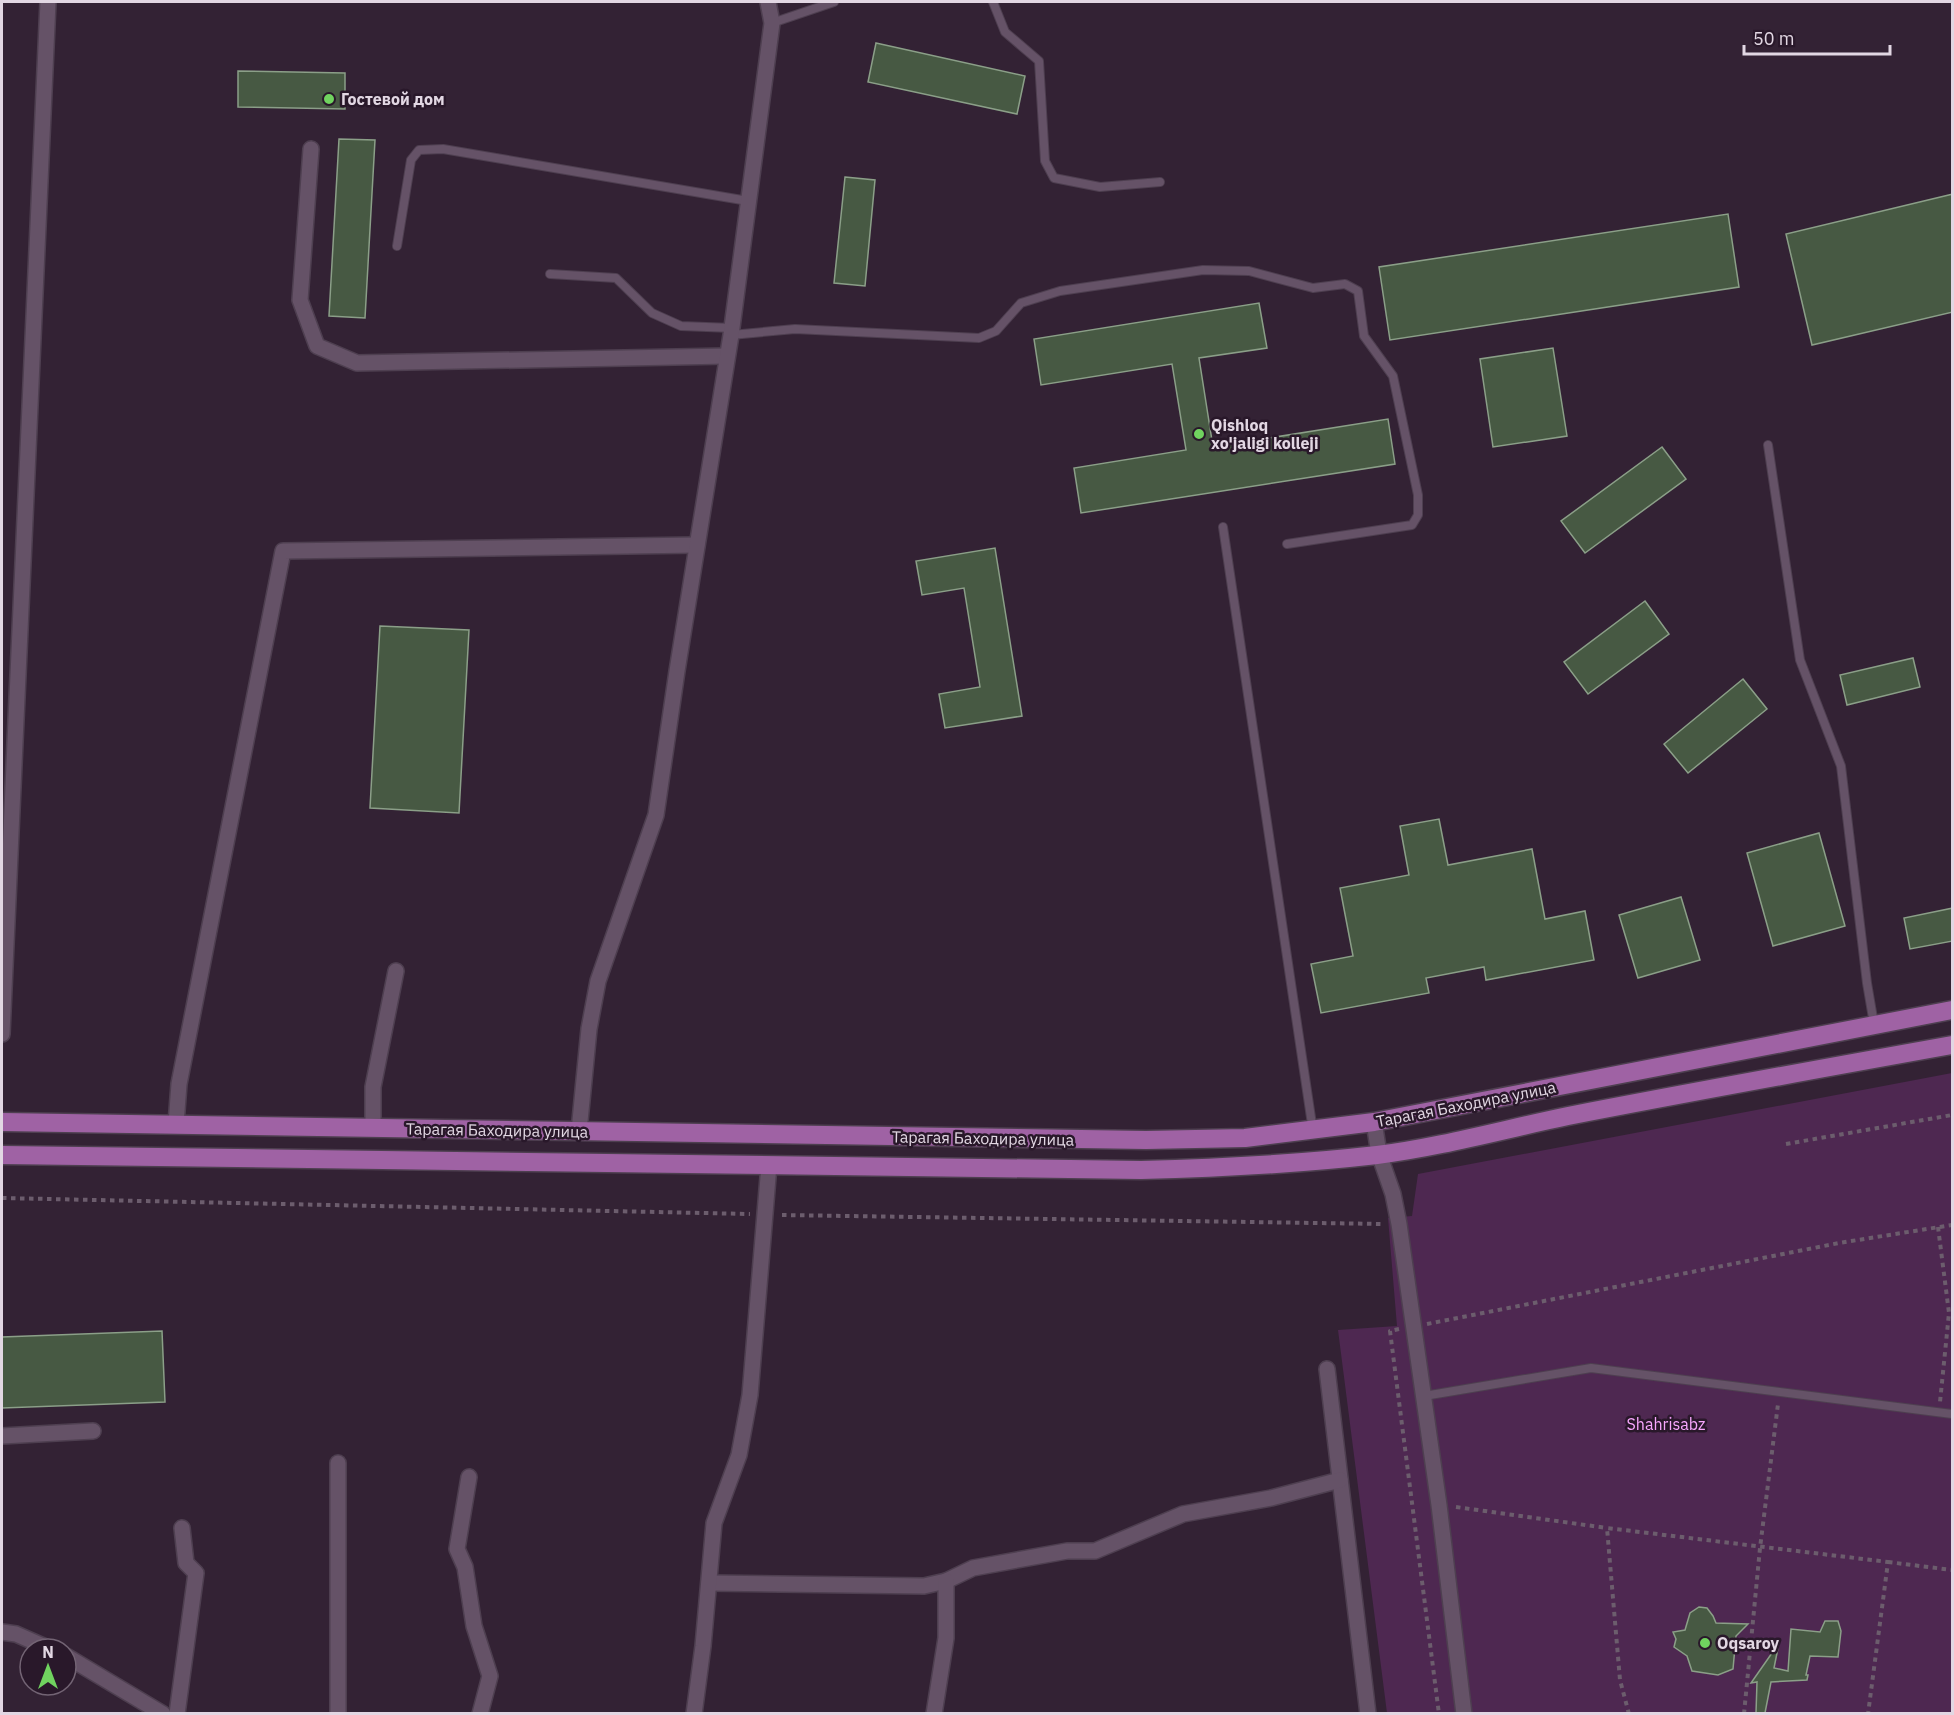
<svg xmlns="http://www.w3.org/2000/svg" width="1954" height="1715" viewBox="0 0 1954 1715" font-family="'IBM Plex Sans',sans-serif">
  <rect width="100%" height="100%" fill="#332234"/>
  <!-- green -->
  <polygon fill="#4e2851" points="1952,1073 1952,1713 1387,1713 1338,1330 1397,1326 1388,1218 1412,1216 1418,1174"/>
  <!-- building -->
  <g fill="#475943" stroke="#8b9f88" stroke-width="1.5">
    <polygon points="876,43 1025,76 1017,114 868,82"/>
    <polygon points="238,71 345,73 345,109 238,107"/>
    <polygon points="339,139 375,140 365,318 329,316"/>
    <polygon points="845,177 875,180 865,286 834,283"/>
    <polygon points="1953,194 1953,312 1812,345 1786,234"/>
    <polygon points="1728,214 1739,287 1390,340 1379,267"/>
    <polygon points="1259,303 1267,348 1199,358 1213,447 1388,419 1395,464 1081,513 1074,468 1186,450 1172,364 1041,385 1034,339"/>
    <polygon points="1553,348 1567,436 1493,447 1480,359"/>
    <polygon points="1662,447 1686,479 1585,553 1561,521"/>
    <polygon points="995,548 1022,716 945,728 939,694 980,687 964,588 922,595 916,561"/>
    <polygon points="1645,601 1669,634 1588,694 1564,662"/>
    <polygon points="380,626 469,630 459,813 370,808"/>
    <polygon points="1913,658 1920,687 1847,705 1840,675"/>
    <polygon points="1743,679 1767,709 1688,773 1664,744"/>
    <polygon points="1439,819 1448,865 1532,849 1545,919 1585,911 1594,960 1486,980 1484,967 1426,978 1429,993 1321,1013 1311,964 1353,956 1340,888 1409,875 1400,826"/>
    <polygon points="1819,833 1845,926 1773,946 1747,853"/>
    <polygon points="1681,897 1700,960 1638,978 1619,915"/>
    <polygon points="1953,908 1953,941 1910,949 1904,918"/>
    <polygon points="162,1331 165,1402 2,1408 2,1337"/>
    <polygon points="1699,1607 1707,1608 1713,1616 1716,1623 1748,1624 1736,1636 1733,1669 1718,1675 1692,1671 1687,1656 1674,1647 1676,1639 1673,1632 1685,1630 1690,1613"/>
    <polygon points="1825,1621 1838,1621 1841,1631 1838,1657 1810,1656 1806,1675 1808,1675 1807,1680 1771,1682 1765,1713 1756,1713 1757,1682 1751,1683 1779,1643 1774,1668 1788,1671 1791,1629 1820,1632"/>
  </g>
  <g fill="none" stroke-linecap="round" stroke-linejoin="round">
    <defs>
      <g id="lane">
        <polyline points="993,2 1005,32 1039,61 1045,161 1054,178 1100,187 1160,182"/>
        <polyline points="772,23 834,2"/>
        <polyline points="397,246 411,160 419,150 443,149 748,201"/>
        <polyline points="550,274 616,278 652,313 681,326 732,328"/>
        <polyline points="731,335 795,329 979,338 996,331 1021,303 1060,291 1203,270 1249,271 1313,288 1345,284 1358,291 1364,336 1393,376 1418,495 1418,515 1412,525 1287,544"/>
        <polyline points="1768,445 1800,660 1841,766 1867,983 1874,1024"/>
        <polyline points="1223,527 1313,1131"/>
        <polyline points="1424,1396 1591,1368 1952,1414"/>
      </g>
      <g id="street">
        <polyline points="311,149 300,300 317,346 357,363 727,356"/>
        <polyline points="2,1034 48,2"/>
        <polyline points="1374,1122 1379,1154 1393,1194 1399,1224 1439,1505 1464,1714"/>
        <polyline points="176,1124 179,1084 283,551 697,545"/>
        <polyline points="373,1128 373,1087 396,971"/>
        <polyline points="579,1131 589,1029 598,981 656,815 677,671 731,335 772,23 768,2"/>
        <polyline points="1327,1369 1368,1714"/>
        <polyline points="2,1436 93,1431"/>
        <polyline points="469,1477 457,1549 465,1567 474,1626 490,1676 480,1714"/>
        <polyline points="709,1583 924,1586 946,1581 973,1568 1067,1551 1095,1551 1183,1514 1271,1498 1340,1480"/>
        <polyline points="2,1632 16,1634 50,1649"/>
        <polyline points="66,1656 163,1714"/>
        <polyline points="177,1714 196,1573 186,1563 182,1528"/>
        <polyline points="338,1714 338,1463"/>
        <polyline points="694,1714 703,1646 714,1523 739,1455 750,1395 769,1165"/>
        <polyline points="934,1714 946,1638 946,1581"/>
      </g>
      <g id="primary">
        <polyline points="2,1122 1146,1140 1245,1138 1374,1122 1952,1010"/>
        <path d="M2,1155L1141,1170C1220,1168 1298,1164 1377,1155C1441,1147 1505,1129 1568,1116C1696,1091 1824,1068 1952,1045"/>
      </g>
    </defs>
    <!-- lane casing -->
    <use href="#lane" stroke="#4e3f50" stroke-width="10"/>
    <!-- street casing -->
    <use href="#street" stroke="#4e3f50" stroke-width="18"/>
    <!-- primary casing -->
    <use href="#primary" stroke="#4e3f50" stroke-width="21"/>
    <!-- path -->
    <g stroke="#6c5d6d" stroke-width="4" stroke-dasharray="4.5 4.5" stroke-linecap="butt">
      <polyline points="1786,1144 1952,1115"/>
      <polyline points="2,1198 750,1214"/>
      <polyline points="782,1215 1383,1224"/>
      <polyline points="1938,1227 1949,1313 1940,1402"/>
      <polyline points="1427,1324 1839,1243 1952,1225"/>
      <polyline points="1399,1329 1390,1331 1439,1714"/>
      <polyline points="1456,1507 1607,1528"/>
      <polyline points="1888,1562 1952,1570"/>
      <polyline points="1629,1714 1620,1680 1607,1528 1888,1562 1868,1714"/>
      <polyline points="1744,1714 1760,1548 1778,1404"/>
    </g>
    <!-- lane -->
    <use href="#lane" stroke="#655267" stroke-width="8"/>
    <!-- street -->
    <use href="#street" stroke="#655267" stroke-width="15"/>
    <!-- primary -->
    <use href="#primary" stroke="#9f62a4" stroke-width="18"/>
  </g>
  <!-- markers -->
  <g fill="#70d35f" stroke="#29182a" stroke-width="2">
    <circle cx="329" cy="99" r="6"/>
    <circle cx="1199" cy="434" r="6"/>
    <circle cx="1705" cy="1643" r="6"/>
  </g>
  <g text-anchor="middle" stroke-width="5" stroke-linejoin="round" paint-order="stroke">
    <!-- poi labels -->
    <g font-size="16" font-weight="bold" fill="#e2d7e3" stroke="#29182a" text-anchor="start">
      <text x="341" y="105">Гостевой дом</text>
      <text x="1211" y="431">Qishloq<tspan x="1211" dy="18">xo'jaligi kolleji</tspan></text>
      <text x="1717" y="1649">Oqsaroy</text>
    </g>
    <!-- street labels -->
    <g font-size="16" fill="#e2d7e3" stroke="#29182a">
      <text transform="translate(1466 1104) rotate(-11)" y="6">Тарагая Баходира улица</text>
      <text transform="translate(497 1130) rotate(1)" y="6">Тарагая Баходира улица</text>
      <text transform="translate(983 1138) rotate(1)" y="6">Тарагая Баходира улица</text>
    </g>
    <!-- park labels -->
    <g font-size="16" fill="#f8a7fe" stroke="#29182a">
      <text x="1666" y="1430">Shahrisabz</text>
    </g>
  </g>
  <!-- border -->
  <rect width="1954" height="1715" fill="none" stroke="#e2d7e3" stroke-width="6"/>
  <!-- north arrow -->
  <g transform="translate(48 1667)"><circle r="28" fill="#29182a" stroke="#736474" stroke-width="1.5"/>
  <path d="M0-4.5L10 22L0 15L-10 22Z" fill="#70d35f"/>
  <text y="-9" font-size="16" font-weight="bold" text-anchor="middle" fill="#e2d7e3">N</text>
  </g>
  <!-- scale -->
  <path d="M1744 45v9h146v-9" fill="none" stroke="#e2d7e3" stroke-width="3"/>
  <text x="1753" y="45" font-size="18" fill="#e2d7e3" stroke="#29182a" stroke-width="4.5" paint-order="stroke">50 m</text>
</svg>
